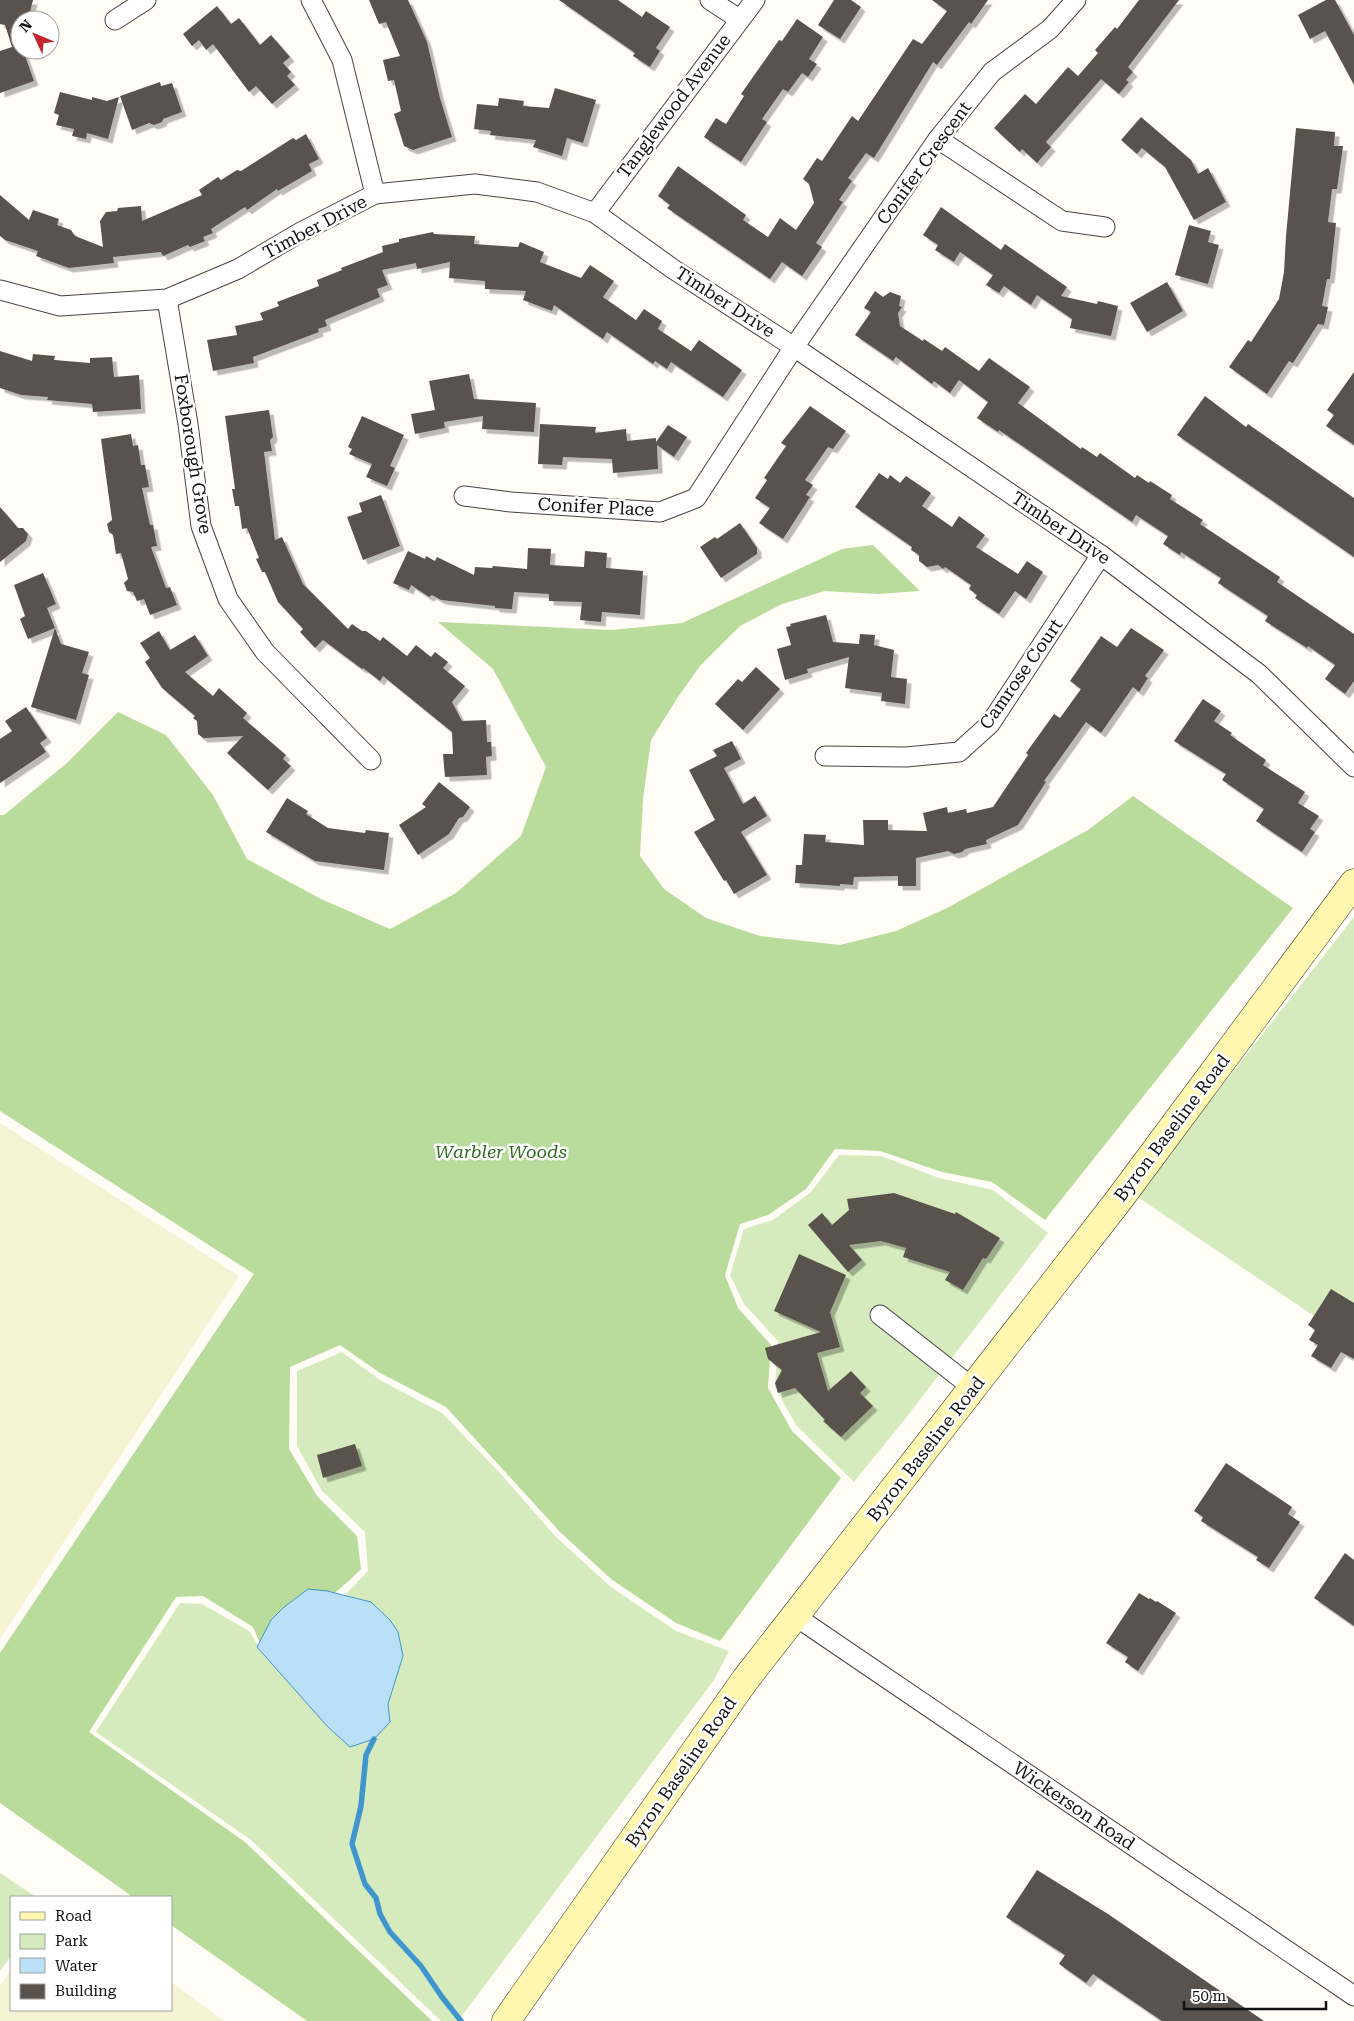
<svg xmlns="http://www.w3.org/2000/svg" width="1354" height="2021" viewBox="0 0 1354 2021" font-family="'Roboto Serif',serif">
  <defs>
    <filter id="shadow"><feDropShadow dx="4.5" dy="4.5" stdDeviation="0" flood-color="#0004"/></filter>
  </defs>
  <rect width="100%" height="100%" fill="#fffdf5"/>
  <!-- farmland -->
  <g fill="#f6f3d4">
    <polygon points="0,1123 239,1276 0,1639"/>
    <polygon points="11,1970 11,2010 171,2010 171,1982 224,2021 0,2021 0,1985"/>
  </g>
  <!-- green -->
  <g fill="#d5ebbd">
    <polygon points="1354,917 1354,1343 1136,1196"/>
    <polygon points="839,1155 881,1156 939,1178 993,1190 1048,1233 905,1419 854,1482 796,1425 775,1387 778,1341 744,1304 730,1275 744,1229 773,1220 811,1192"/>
    <polygon points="342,1352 380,1380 442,1413 500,1473 556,1537 611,1587 676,1631 729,1651 714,1680 458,2021 441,2021 251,1840 96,1732 180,1603 202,1604 249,1631 261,1650 345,1595 368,1571 365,1532 322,1491 297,1446 297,1371"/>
    <polygon points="0,1873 36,1897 11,1897 11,1956 0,1971"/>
  </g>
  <!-- forest -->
  <path fill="#b9dc9c" d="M873,545L920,591L878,594L825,591L782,604L740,626L700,666L678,697L651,740L643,799L640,856L664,889L706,918L760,936L840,945L896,931L947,908L1088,830L1133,796L1293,908L1045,1220L992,1182L942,1172L880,1151L835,1149L806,1189L768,1215L740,1224L725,1275L738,1308L771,1345L768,1388L792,1431L841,1478L720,1641L676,1623L611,1579L560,1532L446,1407L380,1373L340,1345L290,1367L289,1449L317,1496L357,1536L361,1569C331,1600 296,1621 260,1643L253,1627L203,1596L176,1597L89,1732L245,1842L432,2021H307L171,1925V1897H133L0,1803V1653L254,1274L0,1111V815H4L68,762L118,712L166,735L213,795L247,859L321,899L390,929L456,893L521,836L546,767L493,669L438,622L612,630L682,623L842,549Z"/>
  <!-- water -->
  <polygon fill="#b9e0f7" stroke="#3f96cf" points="308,1589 327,1591 371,1602 390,1620 398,1632 403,1656 388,1704 390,1722 374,1739 350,1747 327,1726 257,1647 271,1620 283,1608"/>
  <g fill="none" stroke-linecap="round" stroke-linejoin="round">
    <!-- stream -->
    <polyline stroke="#3f96cf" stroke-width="5.5" points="374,1739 366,1755 361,1806 352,1844 365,1884 376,1898 380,1914 390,1932 421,1966 442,1997 461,2021"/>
  </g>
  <!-- building -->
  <g fill="#5a524d" filter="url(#shadow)">
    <polygon points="0,0 33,0 28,20 20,20 20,50 23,50 34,81 0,93 0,51 12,47 5,25 0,24"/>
    <polygon points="369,0 408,0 427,42 440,98 452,137 413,150 404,146 394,114 401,111 394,80 388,81 383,60 400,56 386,22 379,24"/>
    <polygon points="559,0 618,0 642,17 646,11 670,27 656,48 660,51 650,67 633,56 635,53"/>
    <polygon points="834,0 851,0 861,7 840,39 818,25"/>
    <polygon points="932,0 988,0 971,24 969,22 937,65 933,62 874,158 866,153 848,178 852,181 839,200 843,202 816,243 822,247 802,276 782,262 770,279 667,208 670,205 658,196 678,166 746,215 743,220 768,237 780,218 796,230 814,203 809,184 803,179 817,158 822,161 852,116 858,121 913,39 922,44 947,11"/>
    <polygon points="1139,0 1179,0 1128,67 1133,72 1126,80 1129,82 1119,94 1101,79 1046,142 1051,147 1037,163 1022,149 1020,152 994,128 1025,94 1036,104 1068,67 1078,76 1098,53 1095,50 1115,27 1117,29"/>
    <polygon points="1326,0 1335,0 1354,35 1354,85 1325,31 1310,39 1298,15"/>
    <polygon points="217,6 231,24 239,18 260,45 271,35 290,57 283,63 291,72 287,76 295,85 272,104 256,86 249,92 213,44 206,50 199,40 192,46 183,34"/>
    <polygon points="797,19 823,37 809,59 817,64 808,77 802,73 788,92 783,89 762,119 767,122 741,162 704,137 716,118 726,124 744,96 741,94 779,40 782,41"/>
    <polygon points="160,82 161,86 172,83 182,112 163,119 162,122 154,125 149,123 132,130 120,96"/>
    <polygon points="555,88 596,100 583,143 567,138 562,156 533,147 536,140 490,135 491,131 474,129 477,104 498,106 499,98 524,101 523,106 549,108"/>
    <polygon points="60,92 92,100 92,97 107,101 119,97 108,139 87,133 86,139 72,136 74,129 56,125 59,115 54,113"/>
    <polygon points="1141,117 1191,160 1198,174 1208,168 1226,202 1194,220 1165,167 1142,148 1137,154 1121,140"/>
    <polygon points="1296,128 1335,132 1334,146 1343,146 1337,189 1332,189 1328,222 1336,223 1330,279 1327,279 1322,306 1328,307 1324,325 1318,324 1293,363 1289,361 1267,394 1229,367 1248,340 1251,342 1279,299 1284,272 1286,236"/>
    <polygon points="306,134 319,159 309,164 312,171 278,191 277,189 247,210 245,207 211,229 213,233 203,237 205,241 190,247 188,245 163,256 161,252 113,257 114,263 69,268 36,256 38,251 5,240 0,236 0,195 29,220 33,210 59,219 57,225 71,230 75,236 103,247 100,221 106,212 117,211 118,208 141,206 142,221 202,195 199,190 218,177 221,180 237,170 241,171 293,138 296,140"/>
    <polygon points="941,207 1001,250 1005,244 1067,287 1061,296 1097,304 1098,301 1118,306 1111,336 1070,328 1072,319 1037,295 1031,305 1004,286 999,293 986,285 993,275 960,252 954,262 935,250 938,245 923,235"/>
    <polygon points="1189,225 1211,231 1208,242 1219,245 1208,284 1175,275"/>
    <polygon points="433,232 434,234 475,236 474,244 518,247 520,242 544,252 540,262 581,278 590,265 614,281 603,297 636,320 644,309 662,321 658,329 691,351 699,340 742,370 723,397 671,362 667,369 655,361 653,364 607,332 603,339 554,305 552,311 523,300 526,291 485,289 485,281 449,278 450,262 417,269 416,263 382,270 388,285 377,289 380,297 325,320 327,326 318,329 319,332 253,357 254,363 213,371 207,340 237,335 235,326 263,320 260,313 279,306 277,302 319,286 317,280 342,270 341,268 383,252 382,246 399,242 399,239"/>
    <polygon points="1167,282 1183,311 1147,332 1130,303"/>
    <polygon points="875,291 883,297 890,292 901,296 899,306 902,307 898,313 900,326 923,341 924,339 942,351 945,347 979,371 989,358 1030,387 1018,403 1081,449 1082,447 1097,457 1100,453 1135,478 1137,475 1149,483 1150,481 1172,495 1170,499 1203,520 1200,524 1280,577 1277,582 1354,634 1354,681 1345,694 1325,679 1335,665 1308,646 1307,648 1265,621 1268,616 1218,583 1221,578 1181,552 1180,555 1163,544 1168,536 1136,515 1132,522 999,430 998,432 977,418 988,402 959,380 950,393 934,381 932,384 896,357 893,361 855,335 871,312 864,308"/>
    <polygon points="0,351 32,361 33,354 55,356 54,360 90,363 90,358 112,357 114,377 139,375 141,409 93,412 92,404 47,400 48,397 21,395 0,388"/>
    <polygon points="1354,372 1354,445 1326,426 1334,415 1327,410"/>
    <polygon points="469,374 474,399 536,403 534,432 482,429 483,416 444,422 445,428 415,434 411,414 435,410 429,381"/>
    <polygon points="1205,396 1246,427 1248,424 1354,498 1354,557 1177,435"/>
    <polygon points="810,406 846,431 833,449 828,447 805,480 813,485 806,495 810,497 783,539 759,523 770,508 755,498 767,480 764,478 786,446 781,443"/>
    <polygon points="269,410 273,437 270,440 272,451 264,452 275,540 282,537 303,584 348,629 352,624 362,631 366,631 380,641 383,637 407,656 416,645 431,657 435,652 448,662 443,668 465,686 452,702 462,721 486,720 487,742 491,742 492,756 486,757 487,775 445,777 443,754 453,754 452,732 383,676 380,681 363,668 362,669 323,640 315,648 300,632 303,629 278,602 265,572 262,572 256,559 259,558 247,528 242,529 239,506 235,506 232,489 235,489 225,416"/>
    <polygon points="362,416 404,435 390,466 395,468 387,486 366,477 372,464 349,454 352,449 348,447"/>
    <polygon points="540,424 596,427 595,433 626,429 627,441 656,438 656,442 668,425 687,437 674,457 657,445 658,469 613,473 612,459 563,457 562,465 538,464"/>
    <polygon points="131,434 133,446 138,445 141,465 145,465 149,487 142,488 150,525 153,525 157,546 151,547 166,588 170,587 177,605 150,615 144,599 137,601 133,592 127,591 124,583 128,579 121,553 116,554 113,535 109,532 107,524 112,520 101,439"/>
    <polygon points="879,473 888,479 890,475 900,483 906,476 931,493 922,506 952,527 959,516 985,535 976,547 1018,574 1027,561 1043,572 1026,599 1015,591 999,614 975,598 977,595 969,589 971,585 945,567 943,569 938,565 927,567 919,561 919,555 911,550 912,547 855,507"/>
    <polygon points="381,495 400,546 363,560 347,517 362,512 359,503"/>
    <polygon points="0,507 18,528 23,528 28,534 26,541 0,562"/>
    <polygon points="740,523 757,548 757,554 721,578 700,547 715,537 717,539"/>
    <polygon points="528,548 551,549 550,565 584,567 585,551 607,553 606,568 643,571 640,615 602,612 601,622 580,620 582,602 549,601 549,594 514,592 512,609 495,608 495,606 441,600 432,595 429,597 411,585 409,590 393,583 408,551 425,559 426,556 435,561 437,557 474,575 475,567 492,568 493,566 527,569"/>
    <polygon points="43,573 56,604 47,608 55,628 28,639 20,619 25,616 14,585"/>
    <polygon points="826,615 833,642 859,644 860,634 875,635 874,645 894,650 891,677 907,679 905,704 881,701 882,693 845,688 849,657 807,669 808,673 785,680 777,649 791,645 786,627 791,626 790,624"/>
    <polygon points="55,628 61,644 89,652 82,673 89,675 76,720 31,707"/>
    <polygon points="1131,628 1164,650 1145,676 1148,678 1139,692 1133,687 1101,733 1086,722 1044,781 1046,782 1018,825 986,840 987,844 965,849 962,852 954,854 948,851 916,858 916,886 898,886 898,876 854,877 853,885 840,884 840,886 795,883 796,865 802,865 804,834 826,835 825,842 864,845 863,820 888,820 888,830 927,831 923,813 947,807 948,813 966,809 967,813 993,807 1028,755 1026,753 1054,714 1060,718 1081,689 1070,681 1101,636 1117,647"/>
    <polygon points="159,631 170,650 195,635 208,656 185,672 213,696 219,688 247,713 243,718 286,755 283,759 291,766 268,790 227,753 243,736 203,738 198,734 197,721 193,718 195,716 162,688 145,662 150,658 140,643"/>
    <polygon points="756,667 780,689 743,730 715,704 738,679 742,682"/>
    <polygon points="1203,699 1221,711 1214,721 1232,733 1230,735 1266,760 1263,765 1305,792 1298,803 1319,816 1310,829 1315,832 1302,852 1256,821 1264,809 1222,780 1226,774 1174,741"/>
    <polygon points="26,707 47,738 40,743 46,752 0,783 0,739 12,731 5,721"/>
    <polygon points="732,741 741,759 724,768 743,804 755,796 767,816 741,832 767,875 734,894 726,880 724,881 694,832 715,820 689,770 717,756 713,750"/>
    <polygon points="439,782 470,807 463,817 459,818 449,834 418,855 399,825 426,807 422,804"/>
    <polygon points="287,798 308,811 306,814 328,828 365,833 366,830 389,833 384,870 315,861 266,832"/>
    <polygon points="894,1193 955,1214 956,1212 1000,1238 986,1259 983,1258 963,1290 945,1280 950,1272 903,1257 906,1248 881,1241 849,1245 862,1260 848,1272 808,1225 822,1213 832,1225 849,1210 847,1199"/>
    <polygon points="799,1254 846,1275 830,1312 840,1347 817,1353 828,1391 851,1371 866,1387 860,1393 873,1406 841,1437 823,1421 825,1420 795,1388 778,1393 775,1383 782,1370 768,1359 765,1348 821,1332 774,1311"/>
    <polygon points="1331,1289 1354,1303 1354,1359 1341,1352 1331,1368 1311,1356 1318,1345 1309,1340 1315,1330 1308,1325"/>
    <polygon points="355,1444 362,1466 323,1478 317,1455"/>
    <polygon points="1226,1463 1292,1507 1288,1514 1300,1522 1269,1568 1256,1560 1258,1557 1201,1521 1203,1517 1194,1511"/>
    <polygon points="1345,1553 1354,1560 1354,1626 1314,1598"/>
    <polygon points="1139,1593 1149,1599 1150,1598 1156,1602 1157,1601 1176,1613 1138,1671 1125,1662 1128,1657 1106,1643"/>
    <polygon points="1037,1870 1108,1914 1264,2021 1162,2021 1093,1974 1086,1983 1059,1964 1065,1955 1006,1917"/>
  </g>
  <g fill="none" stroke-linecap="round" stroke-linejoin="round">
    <defs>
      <g id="street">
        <polyline points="311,0 342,60 375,194"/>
        <polyline points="710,0 739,19"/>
        <polyline points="115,20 146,0"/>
        <polyline points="938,139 1062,221 1105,227"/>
        <polyline points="595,213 755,0"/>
        <polyline points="0,290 60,306 167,299 238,269 301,232 375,194 475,184 537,192 595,213 673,269 794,347 1101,555 1259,674 1354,767"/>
        <polyline points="167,299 188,424 201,526 228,599 265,652 371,760"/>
        <polyline points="464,496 511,502 660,512 696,498 794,347 938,139 992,72 1050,29 1076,0"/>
        <polyline points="825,756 906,757 959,752 990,724 1101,555"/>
        <polyline points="880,1315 973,1388"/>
        <polyline points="795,1616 1354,1996"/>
      </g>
      <polyline id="secondary" points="506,2021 745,1680 1118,1201 1354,883"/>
    </defs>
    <!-- street casing -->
    <use href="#street" stroke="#444" stroke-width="21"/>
    <!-- secondary casing -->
    <use href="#secondary" stroke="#333" stroke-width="29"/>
    <!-- street -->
    <use href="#street" stroke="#fff" stroke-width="19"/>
    <!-- secondary -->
    <use href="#secondary" stroke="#fff6b0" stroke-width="28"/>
  </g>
  <g text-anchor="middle" stroke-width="5" stroke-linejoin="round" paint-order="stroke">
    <!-- street labels -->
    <g font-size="18" fill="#111" stroke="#fff">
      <text transform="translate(674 106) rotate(-53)" y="6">Tanglewood Avenue</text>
      <text transform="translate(924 163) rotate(-54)" y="6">Conifer Crescent</text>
      <text transform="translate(315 227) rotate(-28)" y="6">Timber Drive</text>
      <text transform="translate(725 302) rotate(33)" y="6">Timber Drive</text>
      <text transform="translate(193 454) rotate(81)" y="6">Foxborough Grove</text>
      <text transform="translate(596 507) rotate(3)" y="6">Conifer Place</text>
      <text transform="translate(1061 528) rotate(34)" y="6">Timber Drive</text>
      <text transform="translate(1021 674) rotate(-55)" y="6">Camrose Court</text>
      <text transform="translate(1172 1128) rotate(-53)" y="6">Byron Baseline Road</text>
      <text transform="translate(926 1449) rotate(-52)" y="6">Byron Baseline Road</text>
      <text transform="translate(681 1772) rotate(-55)" y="6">Byron Baseline Road</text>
      <text transform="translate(1074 1806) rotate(34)" y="6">Wickerson Road</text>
    </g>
    <!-- park labels -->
    <g font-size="18" font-style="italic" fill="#2f6b1f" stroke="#fff">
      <text x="501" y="1158">Warbler Woods</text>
    </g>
  </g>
  <!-- legend -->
  <rect x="10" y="1896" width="162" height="115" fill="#ffffff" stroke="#a0a0a0"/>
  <rect x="20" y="1912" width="25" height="8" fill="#fff6b0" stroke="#a0a0a0"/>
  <text x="55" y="1921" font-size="15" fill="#111111">Road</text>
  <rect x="20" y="1934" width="25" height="15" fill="#d5ebbd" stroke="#a0a0a0"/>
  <text x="55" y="1946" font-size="15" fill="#111111">Park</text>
  <rect x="20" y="1958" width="25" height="15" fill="#b9e0f7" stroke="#a0a0a0"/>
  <text x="55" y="1971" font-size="15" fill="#111111">Water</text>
  <rect x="20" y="1984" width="25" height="15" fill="#5a524d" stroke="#a0a0a0"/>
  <text x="55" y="1996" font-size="15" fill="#111111">Building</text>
  <!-- north arrow -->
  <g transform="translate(35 35) rotate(314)"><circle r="24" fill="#ffffff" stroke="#a0a0a0"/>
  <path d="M0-4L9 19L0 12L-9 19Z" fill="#c4262e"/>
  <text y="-8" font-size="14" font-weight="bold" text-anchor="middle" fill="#111111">N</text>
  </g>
  <!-- scale -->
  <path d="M1184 2001v8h142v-8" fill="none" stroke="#111111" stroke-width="2.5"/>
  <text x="1192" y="2001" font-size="15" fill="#111111" stroke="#ffffff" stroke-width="4" paint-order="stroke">50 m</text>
</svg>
